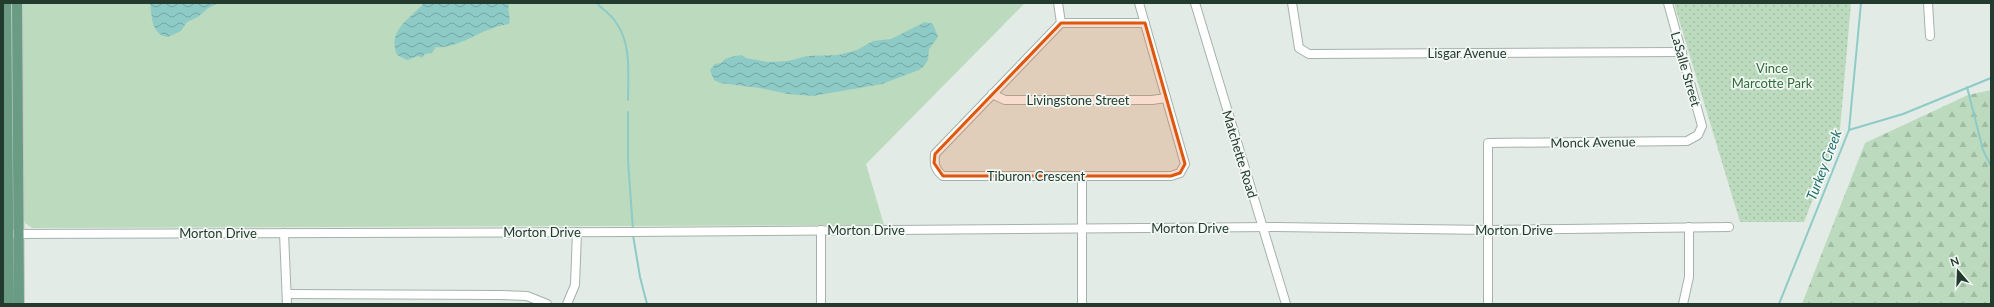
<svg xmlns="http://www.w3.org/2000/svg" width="1994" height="307" viewBox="0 0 1994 307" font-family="Lato,sans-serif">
  <defs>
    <pattern id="forest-firs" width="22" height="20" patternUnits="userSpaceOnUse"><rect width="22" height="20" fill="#bcdabe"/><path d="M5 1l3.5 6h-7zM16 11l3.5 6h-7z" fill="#a1bca4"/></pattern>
    <pattern id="park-dots" width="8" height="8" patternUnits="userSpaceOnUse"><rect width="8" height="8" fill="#bcdabe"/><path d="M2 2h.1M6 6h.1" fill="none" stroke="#a1bca4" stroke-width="1.8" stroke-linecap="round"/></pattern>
    <pattern id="water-waves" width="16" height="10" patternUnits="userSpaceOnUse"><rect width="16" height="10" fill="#8ecbc7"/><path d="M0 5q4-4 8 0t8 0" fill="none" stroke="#74a6a2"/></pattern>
  </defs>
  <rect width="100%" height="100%" fill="#e2ebe5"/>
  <!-- grass -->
  <polygon fill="#bcdabe" points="21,3 1024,3 1024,4 866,164 884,225 32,228 25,223 23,216"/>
  <!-- forest -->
  <polygon fill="url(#forest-firs)" points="1991,90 1991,304 1802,304 1865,143 1968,95"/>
  <!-- park -->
  <polygon fill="url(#park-dots)" points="1674,3 1851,3 1840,129 1804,222 1740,222"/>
  <!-- water -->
  <g fill="url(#water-waves)">
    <path d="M150,3H218L207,9L198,17L187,22L181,31L168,37C151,35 152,16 150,3Z"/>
    <path d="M424,3H509C507,10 511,17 509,24C503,25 498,26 493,28C475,34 455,49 436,47L432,53L425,54L422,58L418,56L407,60L397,55C387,30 409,20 424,3Z"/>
    <path d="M925,22L933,24L938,37L929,49L928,60L924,66L919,70L882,84L813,96L788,94L760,88L720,83L714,80L710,70L715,64L721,63C725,57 735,56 742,55L746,58L768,62L788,61L807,56L838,55L857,50L873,41L891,39Z"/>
  </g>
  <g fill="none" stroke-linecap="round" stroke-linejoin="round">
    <!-- stream -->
    <g stroke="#8ecbc7" stroke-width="2">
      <path d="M597,3C602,9 610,14 615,21C632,43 628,74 628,100"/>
      <polyline points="1967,87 1983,150 1991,166"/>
      <polyline points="628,112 628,161 633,230"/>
      <polyline points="1849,130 1903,114 1991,78"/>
      <polyline points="633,235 640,277 647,304"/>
      <polyline points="1779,304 1849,130 1861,3"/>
    </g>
    <defs>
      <g id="minor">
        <path d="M1058,3L1061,23L935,154C934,164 935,170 943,176H1171L1180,173L1185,164L1139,3"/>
        <polyline points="1195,3 1286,304"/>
        <polyline points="1292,3 1299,48 1309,54 1682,52"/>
        <polyline points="1928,3 1930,36"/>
        <polyline points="1061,23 1145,23"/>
        <polyline points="992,94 1005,100 1152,100 1166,98"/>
        <polyline points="821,230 821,304"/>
        <polyline points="284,233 287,304"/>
        <polyline points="3,234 628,232 1276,227 1488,230 1729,227"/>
        <polyline points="287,294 500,295 527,296 547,304"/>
        <polyline points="567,304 575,285 577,232"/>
        <polyline points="1082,304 1082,176"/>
        <polyline points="1488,304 1488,143 1687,141 1698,135 1702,126 1668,3"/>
        <polyline points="1683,304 1689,277 1689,227"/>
      </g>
      <g id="major">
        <polyline points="6,3 9,304"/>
        <polyline points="17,3 19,304"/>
      </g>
    </defs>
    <!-- minor casing -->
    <use href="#minor" stroke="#a5b2ab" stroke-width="10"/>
    <!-- major casing -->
    <use href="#major" stroke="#c1c8c5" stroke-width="12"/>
    <!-- minor -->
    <use href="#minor" stroke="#fff" stroke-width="8"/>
    <!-- major -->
    <use href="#major" stroke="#6a9c84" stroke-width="10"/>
  </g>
  <!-- marked area -->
  <path fill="#de570e" fill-opacity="0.2" stroke="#de570e" stroke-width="3" stroke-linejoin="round" d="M1061,23H1145L1185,164L1180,173L1171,176H943L934,163L935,154Z"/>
  <g text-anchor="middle" stroke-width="3.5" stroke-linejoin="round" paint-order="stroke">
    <!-- street labels -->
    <g font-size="13" fill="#233a2f" stroke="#f2f8f3">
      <text x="1467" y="58">Lisgar Avenue</text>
      <text transform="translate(1686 69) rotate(74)" y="5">LaSalle Street</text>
      <text x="1078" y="105">Livingstone Street</text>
      <text transform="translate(1593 142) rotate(-1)" y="5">Monck Avenue</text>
      <text transform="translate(1240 154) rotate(73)" y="5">Matchette Road</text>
      <text x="1036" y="181">Tiburon Crescent</text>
      <text x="1190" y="233">Morton Drive</text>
      <text x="866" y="235">Morton Drive</text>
      <text x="1514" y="235">Morton Drive</text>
      <text x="542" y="237">Morton Drive</text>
      <text x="218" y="238">Morton Drive</text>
    </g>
    <!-- park labels -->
    <g font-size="13" fill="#316d3b" stroke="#f2f8f3">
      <text x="1772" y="73">Vince<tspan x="1772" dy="15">Marcotte Park</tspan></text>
    </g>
    <!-- water labels -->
    <g font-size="14" font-style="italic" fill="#23716c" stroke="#f2f8f3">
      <text transform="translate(1824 165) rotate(-69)" y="5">Turkey Creek</text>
    </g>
  </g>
  <!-- border -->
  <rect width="1994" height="307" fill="none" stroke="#233a2f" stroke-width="8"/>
  <!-- north arrow -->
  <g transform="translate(1958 271) rotate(341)" stroke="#f2f8f3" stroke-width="3" paint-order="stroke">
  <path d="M0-3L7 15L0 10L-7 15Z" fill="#233a2f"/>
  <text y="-6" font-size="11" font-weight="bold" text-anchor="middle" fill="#233a2f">N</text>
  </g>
</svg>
